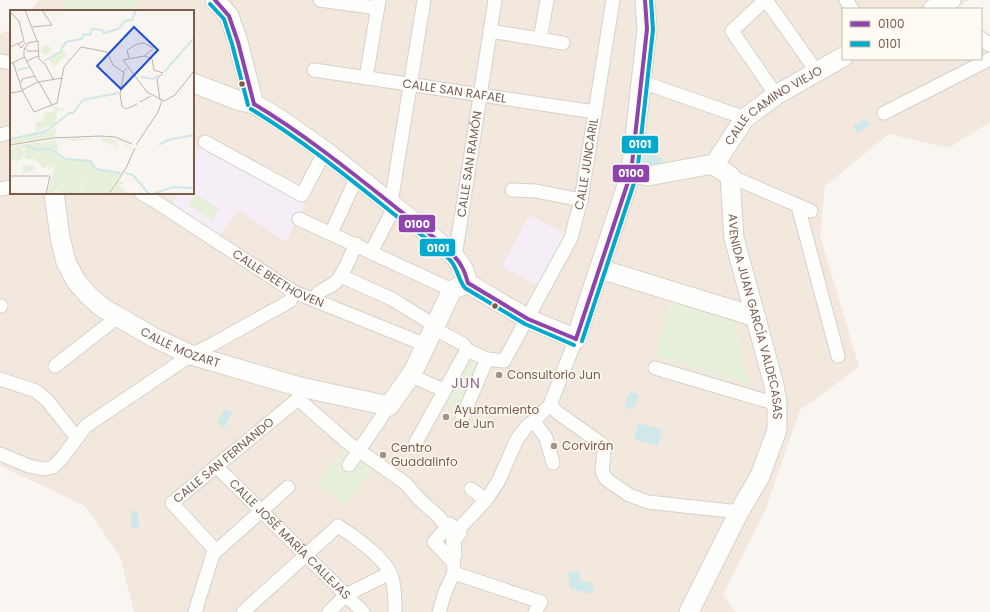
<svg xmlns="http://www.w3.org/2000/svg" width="990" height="612" viewBox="0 0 990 612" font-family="Poppins,sans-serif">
  <rect width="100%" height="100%" fill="#f9f5f0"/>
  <!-- residential -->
  <polygon fill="#f2e8de" points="39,0 969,0 954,9 843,9 843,59 981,59 981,30 990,37 990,122 949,148 889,134 825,186 820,236 859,367 800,410 764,513 723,595 736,612 134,612 120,556 85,506 5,468 0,466 0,34 11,29 11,193 193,193 193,11 30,11"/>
  <!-- education -->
  <g fill="#f6eef6">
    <polygon points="202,144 305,203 286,242 239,210 219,236 174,206 173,201 177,193 193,193 193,162"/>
    <polygon points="529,215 566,234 539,286 502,267"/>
  </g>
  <!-- green -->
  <g fill="#e7f0db">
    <polygon points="64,0 137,0 137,11 72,11 72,10 64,10"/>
    <polygon points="195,193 220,209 212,220 188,205"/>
    <polygon points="671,301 733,317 749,384 655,356"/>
    <polygon points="466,352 484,361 461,410 443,401"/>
    <polygon points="347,442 377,463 346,506 317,484"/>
  </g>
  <!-- water -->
  <g fill="#d0e8ea">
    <polygon points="866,118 870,125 857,133 853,126"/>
    <polygon points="645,154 663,158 661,167 643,163"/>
    <polygon points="630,391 639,395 633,410 624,407"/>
    <polygon points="225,409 232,413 224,428 217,423"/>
    <polygon points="638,423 662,430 658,446 634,439"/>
    <polygon points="131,511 138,511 139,528 131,528"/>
    <polygon points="580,571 580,580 594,584 591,594 570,588 568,572"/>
  </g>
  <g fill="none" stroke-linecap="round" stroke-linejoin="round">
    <defs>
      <g id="street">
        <polyline points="320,0 377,8"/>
        <polyline points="765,0 732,31 776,95"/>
        <polyline points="766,0 817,72"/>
        <polyline points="846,0 852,9"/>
        <polyline points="490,31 563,43"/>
        <polyline points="981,38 990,45"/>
        <polyline points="540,39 547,0"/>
        <polyline points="0,61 11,63"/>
        <path id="s1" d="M314,70L595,112"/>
        <polyline points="366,78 379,0"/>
        <polyline points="642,82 745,118"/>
        <polyline points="884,113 990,59"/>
        <polyline points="0,135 11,132"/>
        <polyline points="205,142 302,195 325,151"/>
        <polyline points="730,176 811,211"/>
        <polyline points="0,189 11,187"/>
        <polyline points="512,190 536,191 581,200"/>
        <path id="s2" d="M141,193L155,201L294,292L426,345"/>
        <polyline points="391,203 424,0"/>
        <polyline points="798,206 838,356"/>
        <polyline points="299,219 452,290"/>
        <polyline points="331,233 357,177"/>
        <polyline points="371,252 395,206"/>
        <path id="s3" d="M455,257L495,0"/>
        <polyline points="341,276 392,299 434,325"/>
        <path d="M314,300C318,289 328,289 336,282C345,273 350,256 356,244"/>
        <polyline points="0,306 1,306"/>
        <polyline points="433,328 463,344 467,350"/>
        <polyline points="55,366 118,317"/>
        <polyline points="655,368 777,404"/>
        <polyline points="411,376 444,390"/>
        <polyline points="0,379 36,391 47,400 76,437"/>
        <polyline points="298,399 347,442 405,483 419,499 439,517 453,535 453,558 454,573 445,592 439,612"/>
        <polyline points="550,405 558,413 602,444 604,452 602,471 606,479 629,495 648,502 739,512"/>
        <polyline points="462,418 487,359"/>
        <polyline points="534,421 546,438 553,463"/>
        <path id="s4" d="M416,442L467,350L487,359L504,361L571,238L581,200L613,0"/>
        <polyline points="0,454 29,466 43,469 53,467 62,458 86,426 191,355 213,344 290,301 294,292"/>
        <polyline points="349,465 389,406"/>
        <path id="s5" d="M216,466L363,612"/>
        <polyline points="471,489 486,500"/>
        <polygon points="450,524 460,533 454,540 455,556 451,560 434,542"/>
        <polyline points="453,535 486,500 498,482 517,439 527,426 534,421 550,405 576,339"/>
        <path id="s6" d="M216,551L172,503L298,399L299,392"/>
        <polyline points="454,573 541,602 535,612"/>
        <polyline points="195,612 213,554 288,487"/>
        <path d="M243,612L338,526C353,535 385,558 391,575C395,586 395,600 395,612"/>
        <polyline points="329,612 346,595 390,573"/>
      </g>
      <g id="secondary">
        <polyline points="215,0 229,16 238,42 254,104"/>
        <polyline points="933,9 951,0"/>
        <polyline points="193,83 240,101 254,104 281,120 325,151 435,239 455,257 463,268 468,283 477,289 528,319 576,339 631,173 647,29 645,0"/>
        <path id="s7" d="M714,165L745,118L776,95L843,57"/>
        <path id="s8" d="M631,173L648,176L708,165H714L730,176L734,238L774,385L777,404V430L760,476L739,512L689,612"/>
        <path id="s9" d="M54,193L60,237L66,262L76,281L89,296L103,308L153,337L191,355L300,387L389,406L413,372L452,290L468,283"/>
        <polyline points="600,269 756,317"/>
      </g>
    </defs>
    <!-- street casing -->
    <use href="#street" stroke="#d7d1cb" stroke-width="15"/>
    <!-- secondary casing -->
    <use href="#secondary" stroke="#d9d2cb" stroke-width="21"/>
    <!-- street -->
    <use href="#street" stroke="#fefefd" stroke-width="13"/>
    <!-- secondary -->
    <use href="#secondary" stroke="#fefefd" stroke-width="19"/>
    <defs>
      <g id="bus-1">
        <polyline points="215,0 229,16 238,42 254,104"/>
        <path d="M254,104C302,133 345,167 389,202C411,220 435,236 454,256C462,264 465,273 468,283L528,319L576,339"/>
        <polyline points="576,339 631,173 647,29 645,0"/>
      </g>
      <g id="bus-2">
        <polyline points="210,4 224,19 232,44 248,105"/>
        <path d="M251,109C301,139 345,175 390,211C410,227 435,243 451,261C458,270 459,281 465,288L525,324L574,345"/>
        <polyline points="582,341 637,174 653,30 651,0"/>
      </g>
    </defs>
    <!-- bus-1 casing -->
    <use href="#bus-1" stroke="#fffaf3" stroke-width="7"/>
    <!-- bus-2 casing -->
    <use href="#bus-2" stroke="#fffaf3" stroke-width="7"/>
    <!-- bus-1 -->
    <use href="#bus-1" stroke="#8e44ad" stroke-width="4"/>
    <!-- bus-2 -->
    <use href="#bus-2" stroke="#00a9ce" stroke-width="4"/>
  </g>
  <!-- markers -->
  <g fill="#7a5c4d" stroke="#fffaf3" stroke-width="1.5">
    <circle cx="242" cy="84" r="3.5"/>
    <circle cx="495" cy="306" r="3.5"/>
  </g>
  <g fill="#a69286" stroke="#fffaf3" stroke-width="1.5">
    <circle cx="499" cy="375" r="4"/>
    <circle cx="446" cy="417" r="4"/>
    <circle cx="554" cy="446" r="4"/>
    <circle cx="383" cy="455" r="4"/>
  </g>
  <g text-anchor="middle" stroke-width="3" stroke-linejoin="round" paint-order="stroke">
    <!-- street labels -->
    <g font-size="12" fill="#7a5c4d" stroke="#fffaf3">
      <text dy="4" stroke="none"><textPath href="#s1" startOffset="142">CALLE SAN RAFAEL</textPath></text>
      <text dy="4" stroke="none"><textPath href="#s7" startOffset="86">CALLE CAMINO VIEJO</textPath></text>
      <text dy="4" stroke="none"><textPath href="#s3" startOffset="94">CALLE SAN RAMÓN</textPath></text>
      <text dy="4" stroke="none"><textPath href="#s4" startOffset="360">CALLE JUNCARIL</textPath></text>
      <text dy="4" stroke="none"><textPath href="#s2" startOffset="162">CALLE BEETHOVEN</textPath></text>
      <text dy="4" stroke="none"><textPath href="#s8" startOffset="247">AVENIDA JUAN GARCÍA VALDECASAS</textPath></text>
      <text dy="4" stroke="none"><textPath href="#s9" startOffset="217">CALLE MOZART</textPath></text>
      <text dy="4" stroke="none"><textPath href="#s6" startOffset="132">CALLE SAN FERNANDO</textPath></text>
      <text dy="4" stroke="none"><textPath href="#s5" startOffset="104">CALLE JOSÉ MARÍA CALLEJAS</textPath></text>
    </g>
    <!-- poi labels -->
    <g font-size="12" fill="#7a5c4d" stroke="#fffaf3" text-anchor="start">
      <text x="507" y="379">Consultorio Jun</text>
      <text x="454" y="414">Ayuntamiento<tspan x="454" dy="14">de Jun</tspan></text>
      <text x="562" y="450">Corvirán</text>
      <text x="391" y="452">Centro<tspan x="391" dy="14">Guadalinfo</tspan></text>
    </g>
    <!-- quarter labels -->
    <g font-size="14" letter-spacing="1" fill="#846695" stroke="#fffaf3">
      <text x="466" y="388">JUN</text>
    </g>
  </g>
  <!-- overview -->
  <g transform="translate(10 10)">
    <rect width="184" height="184" fill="#f9f5f0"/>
    <path d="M31 40a5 5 0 1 1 10 0a5 5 0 1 1-10 0ZM53,40L57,44L44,57L39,49ZM48,96V99L53,98L54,101L48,100L45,114L25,122L26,112L33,111L35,103L45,101L44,97ZM46,118L45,127L0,134V129ZM92,128L63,131L53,129L93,128L102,129L109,130L120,136L122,141L112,132L107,131L105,135L99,133L106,136L108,133V138L92,131ZM46,130L49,146L39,139H26L16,134ZM16,134L27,140L38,139L49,147L47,152L51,146L59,149H74L82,150L86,158L92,160L112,162L98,184H70L76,166L93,171L76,166L69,184H50L46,179L45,184H37L45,155L38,160V156L34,158L24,150L26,145L23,149H15L14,138L0,137ZM0 144a7 7 0 1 1 14 0a7 7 0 1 1-14 0ZM13,154L25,156V160L13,163ZM109,170L114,174L109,175L118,184H100Z" fill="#e7f0db"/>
    <path fill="none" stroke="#d0e8ea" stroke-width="2" d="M34,51L50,42L56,32L72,29L73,24L80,25L82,19L92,20L94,23L108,19L115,11L122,10L126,0M8,60L20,57M154,62L184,28M131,67L143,69L149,65M0,129L33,122L42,117L59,103H63L73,90L109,83M16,135L27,140L39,139L56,149L80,151L86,159L110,163M149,135L158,130L184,125M115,163L123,165L139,184M143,184L163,177L184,178"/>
    <path fill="none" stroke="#c2b3aa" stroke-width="1" d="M15,0L27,31M0,2L9,11L14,31M22,17L42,15L32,0M8,33L11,38L16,32M18,33L28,31L29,49L35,54L43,69M18,33L14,40V46L28,72M0,37L14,31M15,38L18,41H28M143,39L134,46L113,50L137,82L154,91M134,46L142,49L144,60L153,63L147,69L150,90M119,48L117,40L127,34L134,33L143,38M17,51L28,46M3,52L12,80M0,54L15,47M114,62L110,84L112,96L116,99L127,94M29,72L42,95M11,73L12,69L25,66M12,80L24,102L47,93M12,80L28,72L52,68M0,83L13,81M154,91L165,85L184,61M130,92L141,86M47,93L54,57L71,37L97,42L103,55L113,62L117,58M0,135L43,128L90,126L105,127L122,134M126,135L148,102L152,90M0,166H40L36,184M99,184L116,158L125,138"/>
    <path fill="#1d4ed8" fill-opacity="0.15" stroke="#1d4ed8" stroke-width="2" d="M124,17L148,40L111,79L87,56Z"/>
    <rect width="184" height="184" fill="none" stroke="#7a5c4d" stroke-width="2"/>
  </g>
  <g stroke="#fffaf3" stroke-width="1.5">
    <rect x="621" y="135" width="38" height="19" rx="4" fill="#00a9ce"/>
    <rect x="612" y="164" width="38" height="19" rx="4" fill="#8e44ad"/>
    <rect x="398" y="214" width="38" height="19" rx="4" fill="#8e44ad"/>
    <rect x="419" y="238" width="37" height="19" rx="4" fill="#00a9ce"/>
  </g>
  <g font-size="11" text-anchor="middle" font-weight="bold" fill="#fff">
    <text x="640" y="148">0101</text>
    <text x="631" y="177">0100</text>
    <text x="417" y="228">0100</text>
    <text x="438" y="252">0101</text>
  </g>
  <!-- legend -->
  <rect x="842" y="8" width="140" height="52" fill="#fffaf3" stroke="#cabbb1"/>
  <rect x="850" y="21" width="20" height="6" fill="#8e44ad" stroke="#cabbb1"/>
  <text x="878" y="28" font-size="12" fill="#7a5c4d">0100</text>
  <rect x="850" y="41" width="20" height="6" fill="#00a9ce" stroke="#cabbb1"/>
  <text x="878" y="48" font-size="12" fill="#7a5c4d">0101</text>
</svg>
